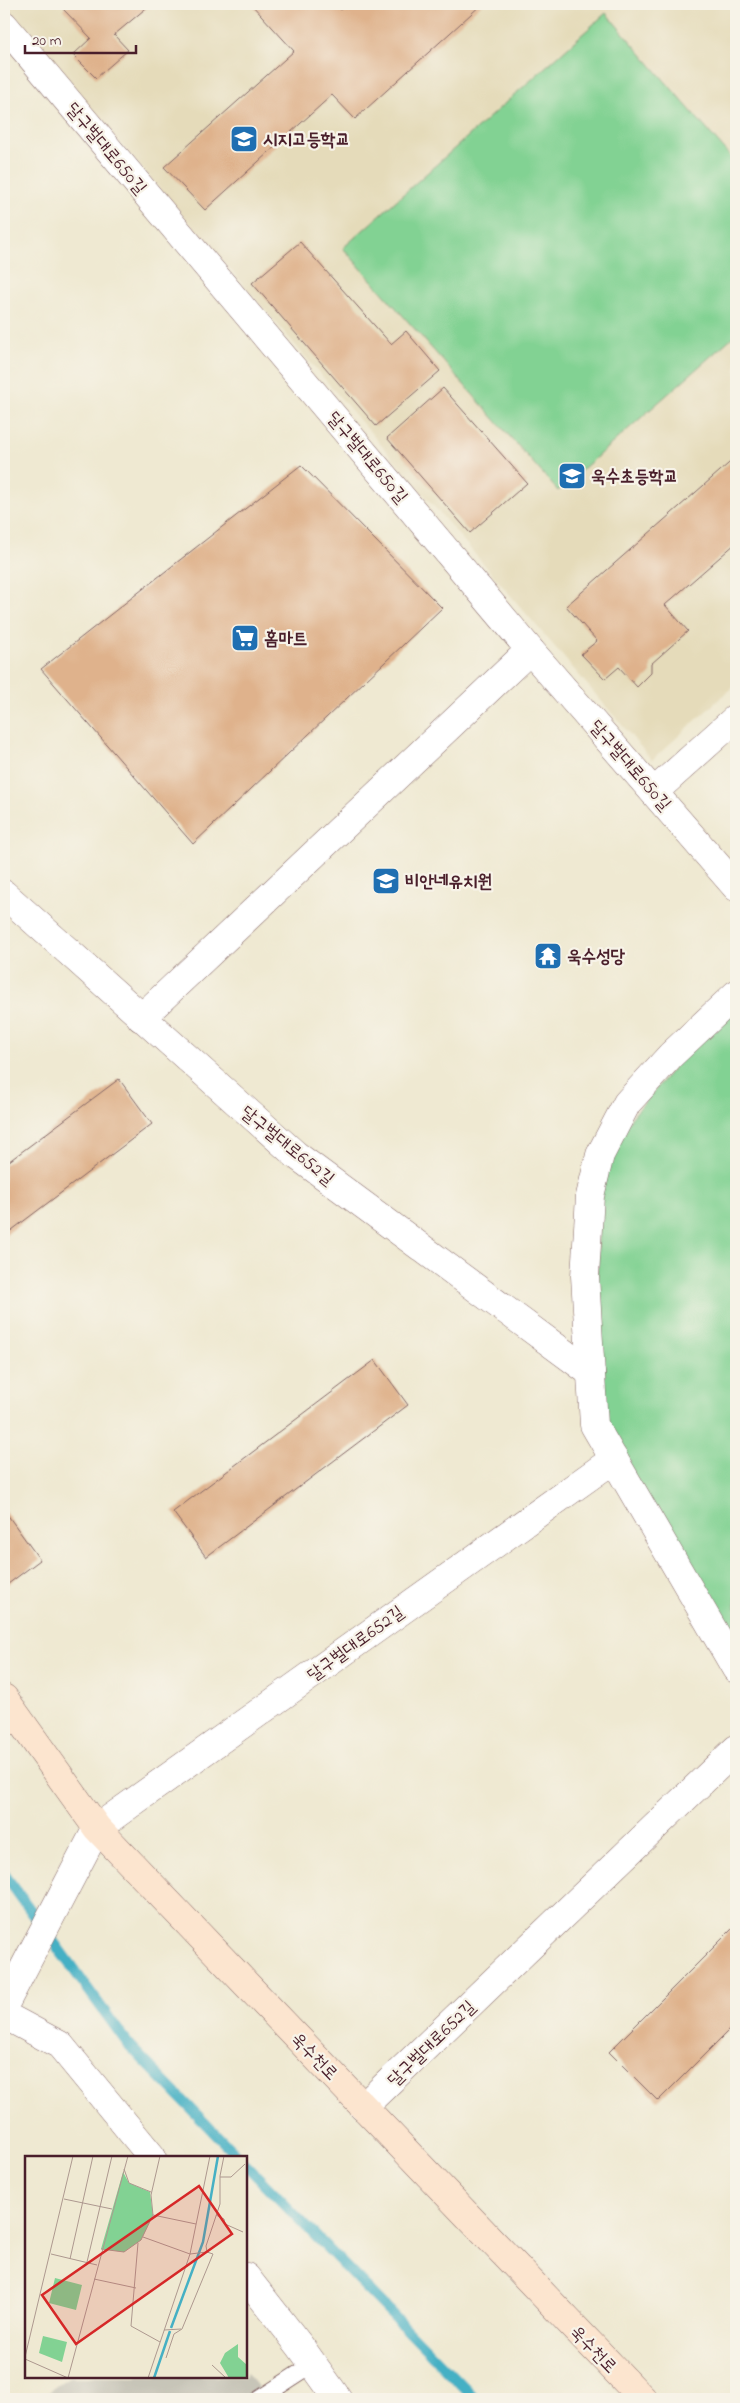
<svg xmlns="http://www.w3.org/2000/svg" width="740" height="2403" viewBox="0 0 740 2403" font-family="'Indie Flower','Poor Story',sans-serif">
  <rect width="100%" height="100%" fill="#f7f3e8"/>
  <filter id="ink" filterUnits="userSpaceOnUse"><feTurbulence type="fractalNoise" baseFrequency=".02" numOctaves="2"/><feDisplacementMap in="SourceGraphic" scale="10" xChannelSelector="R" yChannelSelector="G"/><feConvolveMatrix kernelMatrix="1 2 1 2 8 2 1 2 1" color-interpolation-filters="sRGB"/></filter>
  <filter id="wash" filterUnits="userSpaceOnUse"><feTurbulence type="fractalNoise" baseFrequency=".0096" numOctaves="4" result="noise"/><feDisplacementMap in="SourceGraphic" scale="20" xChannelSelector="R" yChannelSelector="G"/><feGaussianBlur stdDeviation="1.12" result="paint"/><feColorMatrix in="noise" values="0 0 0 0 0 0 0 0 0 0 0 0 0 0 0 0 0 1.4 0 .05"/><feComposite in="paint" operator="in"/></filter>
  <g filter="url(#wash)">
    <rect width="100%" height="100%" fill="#efe9d2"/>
    <!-- built -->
    <polygon fill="#e5dbba" points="4,4 736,4 736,684 652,760 229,268 4,10"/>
    <!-- industrial -->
    <polygon fill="#c7c5b8" points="246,2372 268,2399 40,2399 69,2377 246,2377"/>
    <!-- green -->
    <g fill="#82d293" stroke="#66785f">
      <polygon points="606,13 736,163 736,334 558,491 343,248"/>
      <polygon points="736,994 736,1669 594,1425 600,1155"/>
    </g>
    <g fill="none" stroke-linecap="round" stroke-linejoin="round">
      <!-- stream -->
      <g stroke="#45b0c4" stroke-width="11">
        <polyline points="4,1874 128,2044 238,2157"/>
        <polyline points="246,2165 475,2399"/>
      </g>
    </g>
    <g id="blocks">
      <!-- building -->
      <g fill="#dfb28c">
        <polygon points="69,4 151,4 114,35 128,50 96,78 73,55 91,38 63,9"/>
        <polygon points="251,4 336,4 341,10 347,4 482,4 355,119 332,95 205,210 164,167 294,51"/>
        <polygon points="300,242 391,344 406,331 440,371 376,426 252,283"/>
        <polygon points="443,388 527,483 470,533 387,438"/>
        <polygon points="736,457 736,543 665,605 688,631 651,664 651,673 637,687 619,667 605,679 581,654 597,641 566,606"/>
        <polygon points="301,465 442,608 193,844 41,669"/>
        <polygon points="119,1079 152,1124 4,1236 4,1165"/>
        <polygon points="375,1360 408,1405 206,1557 173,1512"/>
        <polygon points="4,1510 40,1560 4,1587"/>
        <polygon points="736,1925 736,2023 658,2101 609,2052"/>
      </g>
    </g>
  </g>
  <g filter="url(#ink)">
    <use href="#blocks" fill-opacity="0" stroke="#846665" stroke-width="1"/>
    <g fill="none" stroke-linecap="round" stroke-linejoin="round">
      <defs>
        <polyline id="lane" points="259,2399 313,2364"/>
        <g id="street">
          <polyline points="4,25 530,650 736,887"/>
          <polyline points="655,791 736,718"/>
          <polyline points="4,894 296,1155 591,1373"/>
          <polyline points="736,994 671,1055 627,1103 600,1155 590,1196 585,1276 594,1425 736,1669"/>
          <polyline points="141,1018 530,650"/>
          <polyline points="4,2006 97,1828 614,1459"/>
          <polyline points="4,2015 60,2045 152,2157"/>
          <polyline points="363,2107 736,1749"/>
          <polyline points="246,2277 300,2346 338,2399"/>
        </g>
        <polyline id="secondary" points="4,1698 97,1828 643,2399"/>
      </defs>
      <!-- lane casing -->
      <use href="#lane" stroke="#846665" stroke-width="18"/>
      <!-- street casing -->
      <use href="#street" stroke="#846665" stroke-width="29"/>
      <!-- secondary casing -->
      <use href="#secondary" stroke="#846665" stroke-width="29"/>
      <!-- lane -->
      <use href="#lane" stroke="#fff" stroke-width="16"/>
      <!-- street -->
      <use href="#street" stroke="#fff" stroke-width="28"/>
      <!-- secondary -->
      <use href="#secondary" stroke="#fce5cf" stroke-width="28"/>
    </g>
  </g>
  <!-- icons -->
  <defs>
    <symbol id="school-square" viewBox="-11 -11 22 22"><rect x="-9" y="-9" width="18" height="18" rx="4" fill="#1f6fb2" stroke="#f7f3e8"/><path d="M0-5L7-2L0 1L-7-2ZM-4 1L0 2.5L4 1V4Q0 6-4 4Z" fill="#fff"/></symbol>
    <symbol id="supermarket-square" viewBox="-11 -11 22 22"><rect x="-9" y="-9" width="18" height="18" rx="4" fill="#1f6fb2" stroke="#f7f3e8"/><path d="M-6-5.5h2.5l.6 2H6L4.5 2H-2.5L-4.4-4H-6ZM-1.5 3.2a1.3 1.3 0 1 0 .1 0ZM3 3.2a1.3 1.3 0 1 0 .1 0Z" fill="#fff"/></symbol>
    <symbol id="temple-square" viewBox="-11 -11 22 22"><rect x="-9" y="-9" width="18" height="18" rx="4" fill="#1f6fb2" stroke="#f7f3e8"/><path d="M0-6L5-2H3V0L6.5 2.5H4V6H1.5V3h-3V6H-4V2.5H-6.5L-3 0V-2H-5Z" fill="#fff"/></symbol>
  </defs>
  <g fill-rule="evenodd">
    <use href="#school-square" x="228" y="123" width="32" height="32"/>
    <use href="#school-square" x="556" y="460" width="32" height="32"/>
    <use href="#supermarket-square" x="229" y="622" width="32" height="32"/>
    <use href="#school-square" x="370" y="865" width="32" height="32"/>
    <use href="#temple-square" x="532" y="940" width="32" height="32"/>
  </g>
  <g text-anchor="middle" stroke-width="4.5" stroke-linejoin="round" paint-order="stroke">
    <!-- poi labels -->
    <g font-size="18" font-weight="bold" fill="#4a1f2b" stroke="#f7f3e8" text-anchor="start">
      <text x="263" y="145">시지고등학교</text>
      <text x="591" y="482">욱수초등학교</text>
      <text x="264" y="644">홈마트</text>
      <text x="405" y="887">비안네유치원</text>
      <text x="567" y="962">욱수성당</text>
    </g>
    <!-- street labels -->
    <g font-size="18" fill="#4a1f2b" stroke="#f7f3e8">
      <text transform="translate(107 148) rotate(50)" y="6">달구벌대로650길</text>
      <text transform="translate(368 457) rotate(50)" y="6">달구벌대로650길</text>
      <text transform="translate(631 765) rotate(49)" y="6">달구벌대로650길</text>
      <text transform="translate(288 1145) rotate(39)" y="6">달구벌대로652길</text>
      <text transform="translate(355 1643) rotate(-36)" y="6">달구벌대로652길</text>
      <text transform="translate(431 2043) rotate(-44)" y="6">달구벌대로652길</text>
      <text transform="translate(315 2056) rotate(46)" y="6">욱수천로</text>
      <text transform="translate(594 2349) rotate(46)" y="6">욱수천로</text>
    </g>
  </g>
  <!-- overview -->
  <g transform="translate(25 2156)">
    <rect width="222" height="222" fill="#efe9d2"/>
    <path d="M98,16L104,27L125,36L128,59L116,84L99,96L76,93ZM30,122L57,129L51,154L24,147ZM18,180L42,186L37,206L14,197ZM213,188V201L222,209V222H204L195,207L200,197Z" fill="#82d293"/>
    <path fill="none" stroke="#45b0c4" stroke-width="2.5" d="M146,172L178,86L193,0M129,222L145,175"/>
    <path fill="none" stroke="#ad988f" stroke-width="1" d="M99,13L104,27L126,36M195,21H206L220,8M39,43L87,53M128,59L171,68M191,59L199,63L200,68L218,76M118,81L165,98L182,96M113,87L106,170L135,186M76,93L99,96L116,84L128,59L126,39L135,0M26,98L72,109M45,103L68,0M62,106L87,0M69,123L111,132M139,174L156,173M0,201L48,0M141,202L149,178L157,173L188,98L182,96L181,90L195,48V20L199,0M0,203L43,222M187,209L201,222M43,222L103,0M123,222L165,98L185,0"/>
    <path fill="#d62828" fill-opacity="0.15" stroke="#d62828" stroke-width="2.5" d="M174,30L207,78L51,188L17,139Z"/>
    <rect width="222" height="222" fill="none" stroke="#4a1f2b" stroke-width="2.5"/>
  </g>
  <!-- margin -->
  <rect width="740" height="2403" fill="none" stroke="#f7f3e8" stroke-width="20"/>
  <!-- scale -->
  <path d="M25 45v8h111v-8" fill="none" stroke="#4a1f2b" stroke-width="2.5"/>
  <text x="32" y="45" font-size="15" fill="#4a1f2b" stroke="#f7f3e8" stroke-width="4" paint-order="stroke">20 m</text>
</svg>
